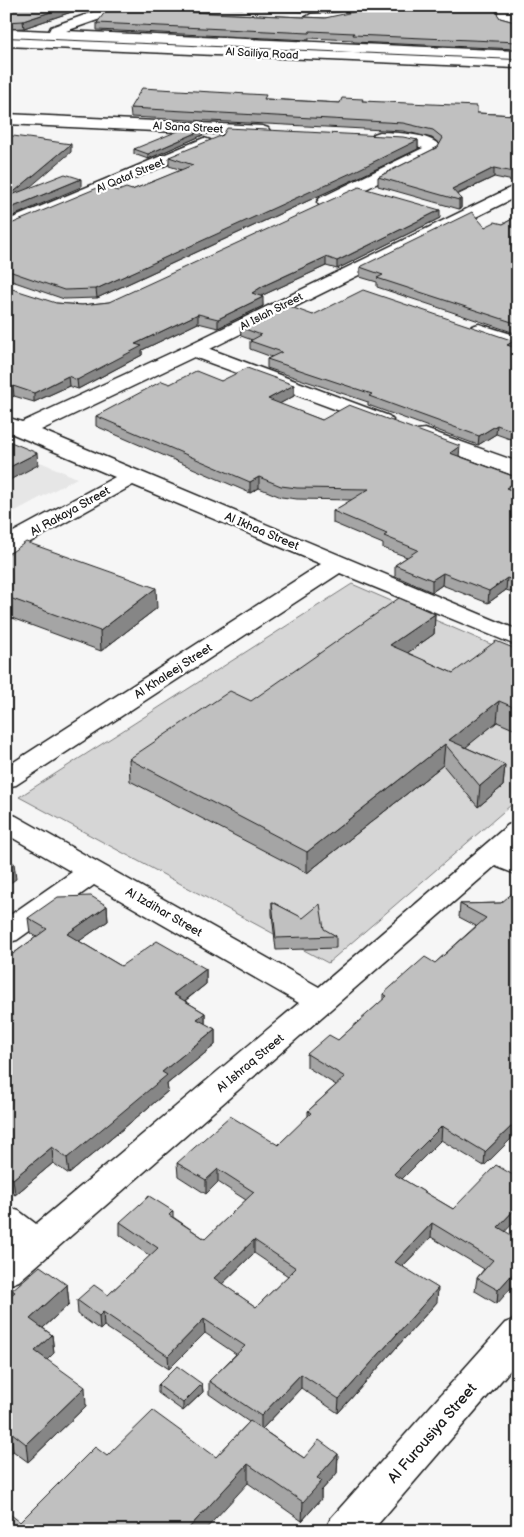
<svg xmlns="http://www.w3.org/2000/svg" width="524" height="1537" viewBox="0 0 524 1537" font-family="'Balsamiq Sans',sans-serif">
  <rect width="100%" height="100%" fill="#f6f6f6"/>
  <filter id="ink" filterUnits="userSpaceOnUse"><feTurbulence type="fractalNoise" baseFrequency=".02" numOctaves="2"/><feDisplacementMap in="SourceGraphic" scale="10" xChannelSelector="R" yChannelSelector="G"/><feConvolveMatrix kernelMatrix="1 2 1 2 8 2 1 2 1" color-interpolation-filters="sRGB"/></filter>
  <g filter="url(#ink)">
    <!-- built -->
    <polygon fill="#e6e6e6" points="6,447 77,478 6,516"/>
    <!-- green -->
    <polygon fill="#d6d6d6" stroke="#797979" points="352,584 518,656 518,799 328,963 19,797"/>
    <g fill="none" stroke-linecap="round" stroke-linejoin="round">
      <defs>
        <g id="minor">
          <polygon points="110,6 131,6 129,9 66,31 518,51 518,59 6,37 6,29 49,31 51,27"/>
          <path d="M342,6H356L352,17C342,21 311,27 304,18L311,14L337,13L341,12Z"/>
          <path d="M499,6H513L511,18L518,21V29C509,27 502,26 497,19Z"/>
          <polygon points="6,114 262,126 268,128 270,131 268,134 262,136 6,124"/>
          <path d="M380,132C396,133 431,133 441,147L436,154L332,206L326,207L320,206L317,202L320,198L423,148L414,145L374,140L372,137L374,134Z"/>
          <polygon points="204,138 210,140 212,143 210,146 6,233 6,221"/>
          <polygon points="518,184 518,196 210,349 389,416 393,420 389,424 382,426 375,424 194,357 41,430 518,630 518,646 340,573 16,785 6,787 6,767 321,564 133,485 14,551 6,553 6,536 115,477 6,431 6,417 22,422 186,346"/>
          <polygon points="479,324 518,336 518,349 472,334 469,330 472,326"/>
          <polygon points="425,429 518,462 518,477 417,440 414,435 417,430"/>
          <polygon points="6,813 16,816 319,987 508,825 518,822 518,846 512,851 518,854 518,875 495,866 19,1281 6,1286 6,1250 12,1245 6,1241 6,1207 19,1211 36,1224 299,1003 94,885 17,940 6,943 6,918 72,872 6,834"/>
          <polygon points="518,1318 518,1361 372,1531 325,1531 331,1518 505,1323"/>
        </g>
        <polygon id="major" points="6,38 518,60 518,68 6,46"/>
      </defs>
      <!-- minor casing -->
      <use href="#minor" stroke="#1c1c1c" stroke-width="3"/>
      <!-- major casing -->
      <use href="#major" stroke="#1c1c1c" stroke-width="3"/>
      <!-- minor -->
      <use href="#minor" fill="#fff" fill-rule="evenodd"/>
      <!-- major -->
      <use href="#major" fill="#fff" fill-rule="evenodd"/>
    </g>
    <!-- wall -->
    <g fill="#a5a5a5" stroke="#1c1c1c" fill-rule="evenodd">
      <polygon points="6,6 89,6 24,28 6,29"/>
      <polygon points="198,6 341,6 339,10 325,13"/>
      <polygon points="514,6 518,6 518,20 513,17"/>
      <polygon points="167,11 325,18 496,13 500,18 518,23 518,49 353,42 353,40 309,38 309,40 97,30 97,23"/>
      <polygon points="266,99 340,103 363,101 477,113 515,115 518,114 518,182 494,177 457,195 461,199 461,208 459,209 378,186 378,177 438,147 440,144 432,138 403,131 131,117 130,108"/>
      <polygon points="203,135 148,159 134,154 134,149"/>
      <polygon points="418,140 418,149 351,181 97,298 64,299 6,279 6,226 118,191 132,190 182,170 169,166 169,157"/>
      <polygon points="518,216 518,334 377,287 377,282 360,277 360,267 485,227 503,224"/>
      <polygon points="440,218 337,269 326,266 263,295 262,296 263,306 218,328 198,323 142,350 142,355 78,389 69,386 34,402 14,396 6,400 56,303 82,305 109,302"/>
      <polygon points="313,315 514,348 518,349 518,434 510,439 496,434 478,445 368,405 368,402 267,368 267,359 272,357 250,349 250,341 252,340 241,336 240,327"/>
      <polygon points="221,381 294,396 279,404 322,420 459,456 518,478 518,491 516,492 518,493 518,594 506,590 488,603 442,585 432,592 395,576 395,565 407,557 383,548 383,544 333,523 333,511 352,500 297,499 281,497 259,488 250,493 96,426 96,416 170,384"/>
      <polygon points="6,556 157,608 101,651 9,617 6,619"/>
      <polygon points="435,614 434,634 407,653 453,673 518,650 518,731 497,722 465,747 505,765 503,786 478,807 443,765 307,873 130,781 129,759"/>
      <path d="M518,891V1132L484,1166L441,1140L402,1179L453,1209L505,1232L497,1304L475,1291L477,1278L484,1269L431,1237L403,1266L437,1302L338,1413L301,1388L262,1429L304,1458L338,1454L337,1473L321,1491V1499L302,1521L248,1483L20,1522L107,1456L216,1457L249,1422L209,1394V1381L236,1354L205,1333L169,1369L104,1326L100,1330L78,1314L77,1300L108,1295L150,1256L120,1235V1222L173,1211V1217L205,1239L246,1200L218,1182L206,1194L178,1176L177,1163L278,1145L308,1117V1111L336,1085L307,1067V1054L338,1040L383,1000V994L435,963L476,926L459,917L460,904L501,903ZM254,1253L288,1276L256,1307L222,1284Z"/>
      <polygon points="272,902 336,936 336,948 276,950 272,914"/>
      <polygon points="107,906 108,921 79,941 121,966 206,969 206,984 185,1001 205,1013 205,1024 215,1029 215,1045 167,1084 168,1091 69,1174 53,1163 15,1195 6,1189 6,959 36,937 30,933 28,918"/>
      <polygon points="67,1285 69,1304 43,1328 52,1335 54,1353 47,1360 86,1406 28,1462 13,1451 6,1458 12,1290"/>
      <polygon points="202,1384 203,1392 183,1411 158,1393 158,1385"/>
    </g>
    <!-- shaded-wall -->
    <g fill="#868686" stroke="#1c1c1c">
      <polygon points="69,6 89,6 24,28 23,21"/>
      <polygon points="327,6 341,6 339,10 325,13 325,7"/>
      <polygon points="203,130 203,135 148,159 148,154"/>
      <polygon points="418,140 418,149 351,181 97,298 96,289"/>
      <polygon points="71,144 71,152 9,205 9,196"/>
      <polygon points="494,168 494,177 451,197 452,189"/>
      <polygon points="81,179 81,187 6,219 6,210"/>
      <polygon points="461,199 461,208 459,209 459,200"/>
      <polygon points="440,210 440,218 337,269 337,261"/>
      <polygon points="326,257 326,266 263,295 252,302 252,293 263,286"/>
      <polygon points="263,297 263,306 218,328 218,319"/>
      <polygon points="198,314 198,323 142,350 142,355 78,389 77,380 135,344"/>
      <polygon points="514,341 514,349 507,345"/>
      <polygon points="68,376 69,386 34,402 34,393"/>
      <polygon points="294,385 294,396 268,410 268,399"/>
      <polygon points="13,386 14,396 6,400 6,390"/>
      <polygon points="497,425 496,434 478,445 479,436"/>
      <polygon points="518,425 517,434 510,439 511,430"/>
      <polygon points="460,446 459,457 450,453"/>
      <polygon points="37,453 38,465 6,482 6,469"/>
      <polygon points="259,477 259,488 250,493 250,482"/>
      <polygon points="518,480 518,491 505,500 506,488"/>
      <polygon points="443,573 442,585 432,592 432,580"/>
      <polygon points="507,578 506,590 488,603 489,591"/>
      <polygon points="156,588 157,608 101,651 100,631"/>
      <polygon points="7,597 9,617 6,619 6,598"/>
      <polygon points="435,614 434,634 389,666 390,645"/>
      <polygon points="499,701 497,722 455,756 449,740"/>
      <polygon points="445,744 443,765 307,873 307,852"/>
      <polygon points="505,765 503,786 478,807 480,786"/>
      <polygon points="14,863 16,879 6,886 6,868"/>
      <polygon points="107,906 108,921 68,949 67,934"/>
      <polygon points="206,969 206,984 174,1009 173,994"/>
      <polygon points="205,1013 205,1028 197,1019"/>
      <polygon points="215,1029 215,1045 167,1084 168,1091 69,1174 67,1158 162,1072"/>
      <polygon points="518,1120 518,1132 484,1166 485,1152"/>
      <polygon points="442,1126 441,1140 393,1188 394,1174"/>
      <polygon points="52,1147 53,1163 15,1195 13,1179"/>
      <polygon points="218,1169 218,1182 206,1194 206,1180"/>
      <polygon points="518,1206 518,1218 496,1241 498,1227"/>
      <polygon points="432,1223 431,1237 394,1275 395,1262"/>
      <polygon points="254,1240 254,1253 214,1292 214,1278"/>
      <polygon points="518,1268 518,1280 497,1304 498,1290"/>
      <polygon points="67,1285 69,1304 32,1338 30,1319"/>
      <polygon points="438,1288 437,1302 338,1413 339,1399"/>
      <polygon points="103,1312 104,1326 100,1330 99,1316"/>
      <polygon points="204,1319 205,1333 169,1369 168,1356"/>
      <polygon points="52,1335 54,1353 37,1370 35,1351"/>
      <polygon points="301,1374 301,1388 261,1430 261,1416"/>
      <polygon points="202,1384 203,1392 183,1411 183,1403"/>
      <polygon points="85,1387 86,1406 28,1462 26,1444"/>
      <polygon points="11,1432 13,1451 6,1458 6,1437"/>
      <polygon points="338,1454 337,1473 321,1491 321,1499 302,1521 303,1502 317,1478"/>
      <polygon points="248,1464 248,1483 204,1531 186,1531"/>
    </g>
    <!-- building -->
    <g fill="#c0c0c0" stroke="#1c1c1c" fill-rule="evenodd">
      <polygon points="6,6 69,6 23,21 6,22"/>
      <polygon points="122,6 143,6 167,11 325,18 353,12 355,6 497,6 496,12 500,18 518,23 518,42 353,35 354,33 310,31 309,33 97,23 105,12"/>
      <polygon points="514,6 518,6 518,13 514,10"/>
      <polygon points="142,88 266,95 264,99 340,103 342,98 363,99 362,101 477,106 477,113 515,115 518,114 518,173 494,168 452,189 461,199 459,200 378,177 438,147 443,138 433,130 403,123 130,108"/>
      <polygon points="227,128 403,137 418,140 351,173 96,289 64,290 6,270 6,226 102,186 118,191 126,188 132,190 193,165 169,157 223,135"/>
      <polygon points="183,129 203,130 148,154 134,149"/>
      <polygon points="6,135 71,144 9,196 65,174 81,179 6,210"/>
      <polygon points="359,187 440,210 337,261 326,257 263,286 252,293 263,297 218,319 198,314 135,344 142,346 77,380 68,376 34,393 13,386 6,390 6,287 56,303 82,305 109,302"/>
      <polygon points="472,212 485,227 495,222 503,224 518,216 518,324 377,278 383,275 360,267"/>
      <polygon points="363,290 514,341 507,345 518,349 518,425 511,430 497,425 479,436 369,396 372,394 267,359 282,352 250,341 261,335 240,327 285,305 313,315"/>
      <polygon points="247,368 294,385 268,399 322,420 349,405 460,446 450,453 518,478 518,480 506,488 518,493 518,582 507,578 489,591 443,573 432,580 395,565 418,550 384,536 387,534 333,511 369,489 297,488 281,486 259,477 250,482 96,416 162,381 170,384 196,371 221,381"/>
      <polygon points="6,440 37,453 6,469"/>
      <polygon points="26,542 156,588 100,631 7,597 6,598 6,556"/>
      <polygon points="399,598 435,614 390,645 453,673 496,641 518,650 518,709 499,701 449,740 505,765 480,786 445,744 307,852 129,759 230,691 251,701"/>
      <polygon points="6,858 14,863 6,868"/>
      <path d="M516,890L518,891V1120L485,1152L442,1126L394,1174L453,1209L496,1165L518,1178V1206L498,1227L518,1239V1268L498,1290L477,1278L493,1260L432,1223L395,1262L438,1288L339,1399L301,1374L261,1416L209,1381L245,1346L204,1319L168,1356L103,1312L99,1316L77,1300L94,1285L108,1295L158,1248L120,1222L149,1196L173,1211L169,1215L205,1239L254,1192L218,1169L206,1180L177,1163L230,1116L278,1145L311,1113L308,1111L345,1077L307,1054L329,1035L338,1040L387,996L383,994L425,957L435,963L486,918L460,904L501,903ZM254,1240L296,1268L256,1307L214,1278Z"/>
      <polygon points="91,896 107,906 67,934 121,966 157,941 206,969 173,994 205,1013 197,1019 215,1029 162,1072 167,1075 67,1158 52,1147 13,1179 6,1174 6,959 47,929 28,918 58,897"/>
      <polygon points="272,902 303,918 320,904 324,929 336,936 276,938"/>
      <polygon points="40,1266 67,1285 30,1319 52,1335 35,1351 85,1387 26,1444 11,1432 6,1437 6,1299 15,1292 12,1290"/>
      <polygon points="177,1366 202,1384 183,1403 158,1385"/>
      <polygon points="153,1411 216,1457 250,1421 304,1458 319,1440 338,1454 317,1478 322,1481 303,1502 248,1464 186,1531 6,1531 6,1511 20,1522 95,1447 107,1456"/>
    </g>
  </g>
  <g text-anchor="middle" stroke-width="4.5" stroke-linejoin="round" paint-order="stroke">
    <!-- far-street labels -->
    <g font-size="11" fill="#1c1c1c" stroke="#fff">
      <text transform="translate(262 53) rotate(3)" y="4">Al Sailiya Road</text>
      <text transform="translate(188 127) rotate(3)" y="4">Al Sana Street</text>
      <text transform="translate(130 175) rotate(-23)" y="4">Al Qataf Street</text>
      <text transform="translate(271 311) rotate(-27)" y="4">Al Islah Street</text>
    </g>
    <!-- street labels -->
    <g font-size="12" fill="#1c1c1c" stroke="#fff">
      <text transform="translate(70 511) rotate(-29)" y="4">Al Rakaya Street</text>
      <text transform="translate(262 531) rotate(23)" y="4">Al Ikhaa Street</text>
      <text transform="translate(173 671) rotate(-33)" y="4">Al Khaleej Street</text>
      <text transform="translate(164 912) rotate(30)" y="4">Al Izdihar Street</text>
      <text transform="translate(250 1063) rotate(-40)" y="4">Al Ishraq Street</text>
    </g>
    <!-- near-street labels -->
    <g font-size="15" fill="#1c1c1c" stroke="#fff">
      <text transform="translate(432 1433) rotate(-49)" y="5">Al Furousiya Street</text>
    </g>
  </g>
  <!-- margin -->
  <rect width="524" height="1537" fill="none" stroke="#fff" stroke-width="25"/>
  <rect x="12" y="12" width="499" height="1512" fill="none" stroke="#1c1c1c" stroke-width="2" filter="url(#ink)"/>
</svg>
